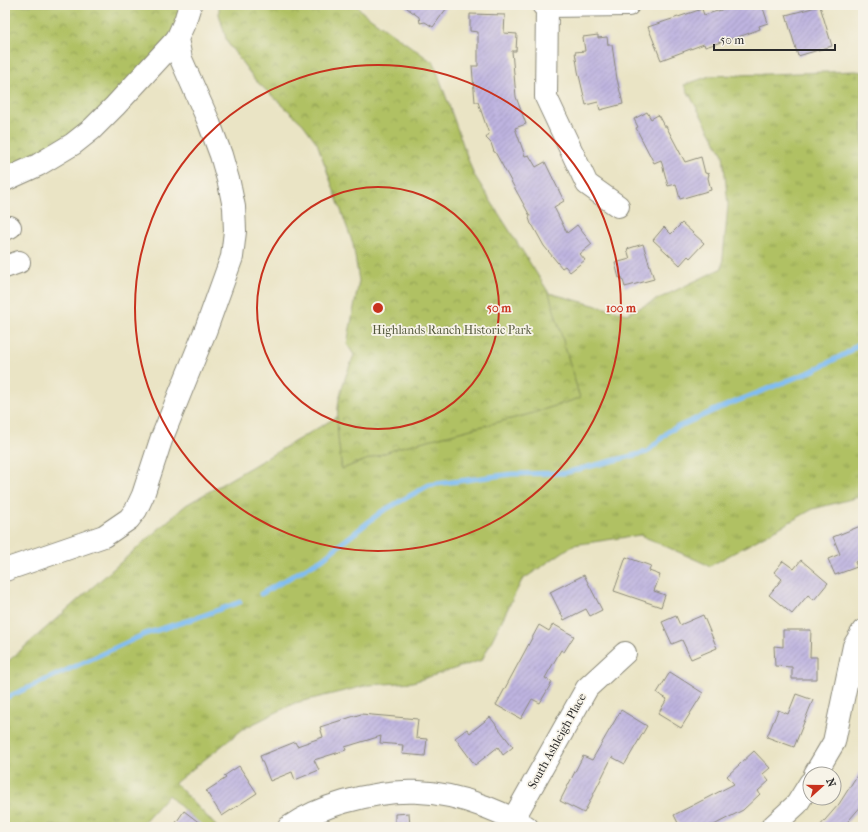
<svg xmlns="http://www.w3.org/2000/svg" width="868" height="832" viewBox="0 0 868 832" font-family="'IM FELL French Canon',serif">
  <defs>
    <pattern id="grass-tufts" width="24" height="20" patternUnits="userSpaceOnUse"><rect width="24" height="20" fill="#b0c164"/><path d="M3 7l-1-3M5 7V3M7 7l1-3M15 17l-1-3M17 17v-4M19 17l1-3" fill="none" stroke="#8f9d53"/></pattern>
    <pattern id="park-crowns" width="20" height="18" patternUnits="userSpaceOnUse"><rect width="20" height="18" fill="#b0c164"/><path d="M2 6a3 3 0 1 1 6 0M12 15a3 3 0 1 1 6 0" fill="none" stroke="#8f9d53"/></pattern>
    <pattern id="building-hatch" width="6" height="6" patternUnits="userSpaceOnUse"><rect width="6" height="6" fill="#beb4e0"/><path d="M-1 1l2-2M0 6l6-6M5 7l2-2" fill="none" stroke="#9b93b6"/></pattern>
  </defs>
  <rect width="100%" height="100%" fill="#f7f3e8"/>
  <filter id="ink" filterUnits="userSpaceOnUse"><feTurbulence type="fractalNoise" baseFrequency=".025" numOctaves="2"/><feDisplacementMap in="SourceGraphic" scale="8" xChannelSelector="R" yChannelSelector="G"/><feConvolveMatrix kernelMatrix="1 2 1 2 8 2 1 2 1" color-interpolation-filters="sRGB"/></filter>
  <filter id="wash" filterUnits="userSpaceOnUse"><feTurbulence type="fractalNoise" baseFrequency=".012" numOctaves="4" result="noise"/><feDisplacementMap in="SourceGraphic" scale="16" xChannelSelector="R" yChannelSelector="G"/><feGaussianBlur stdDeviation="0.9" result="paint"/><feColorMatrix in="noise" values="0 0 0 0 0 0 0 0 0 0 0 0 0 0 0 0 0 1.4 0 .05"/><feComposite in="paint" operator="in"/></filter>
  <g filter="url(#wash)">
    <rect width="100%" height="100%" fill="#eae4c5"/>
    <!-- grass -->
    <polygon fill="url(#grass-tufts)" stroke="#6e7648" points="856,71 863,72 863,496 813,509 710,566 640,535 573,545 522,580 482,660 413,682 369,685 295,703 243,729 175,783 217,827 203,827 168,795 139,827 5,827 5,664 186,505 549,293 627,314 722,268 728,205 723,155 684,85 710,76"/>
    <!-- park -->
    <g fill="url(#park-crowns)" stroke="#6e7648">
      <polygon points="5,5 190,5 185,21 79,136 5,172"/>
      <path d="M219,5H357L362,12L434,63L473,173L549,293L580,398L530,414L401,447L342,469C339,447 335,423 339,400C342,385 348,370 354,355L347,344L359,281L353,244L317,143L303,124L255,80L227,42L219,14Z"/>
    </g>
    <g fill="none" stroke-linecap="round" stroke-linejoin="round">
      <!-- stream -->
      <g stroke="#80bdf3" stroke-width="5">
        <polyline points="261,594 322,559 381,512 429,485 511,474 564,473 647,452 669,431 715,410 812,371 847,353 863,340"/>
        <polyline points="5,698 39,683 145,634 196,618 240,602"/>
      </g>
    </g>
    <g id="blocks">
      <!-- building -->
      <g fill="url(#building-hatch)">
        <polygon points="403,5 449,5 433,27 425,22 420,23 419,17"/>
        <polygon points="727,5 762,5 768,23 759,26 760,29 744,35 705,47 704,44 661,60 648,27 702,9 704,15 728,8"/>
        <polygon points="820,6 832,46 798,56 786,15"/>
        <polygon points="470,14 505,15 504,33 517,34 516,51 512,51 516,97 526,124 515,128 525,156 529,155 536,167 545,162 564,201 554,207 567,233 577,225 592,244 580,254 585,260 570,272 565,266 562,268 544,246 533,226 531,224 529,218 530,216 495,152 494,152 491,143 486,138 489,134 478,102 475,102 472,66 478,66 478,32 470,31"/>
        <polygon points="598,35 598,38 607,37 608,45 612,45 617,79 623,104 600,110 598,102 586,105 578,71 575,52 585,51 583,37"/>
        <polygon points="647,112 651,119 658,115 664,126 666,126 685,162 701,157 705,173 709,174 708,178 711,190 680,199 676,184 668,186 661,160 654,163 636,128 638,127 634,119"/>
        <polygon points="682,223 704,243 690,258 688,256 680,265 653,240 664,227 671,234"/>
        <polygon points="643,244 654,279 625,287 622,277 619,278 615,263 630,259 627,249"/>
        <polygon points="863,525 863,558 855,562 857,567 835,575 828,559 840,554 833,537"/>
        <polygon points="626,557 651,566 649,571 660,575 654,591 665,595 661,607 614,591"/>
        <polygon points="801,560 828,583 814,600 808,595 792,614 769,595 782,579 774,572 783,561 794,569"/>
        <polygon points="584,575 602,610 590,616 586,609 564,620 550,592"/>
        <polygon points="703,615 717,648 691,659 682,640 672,644 662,622 676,616 680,625"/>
        <polygon points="553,624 574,636 564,652 561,650 545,678 552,682 540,703 532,699 521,719 496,705 539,625 549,631"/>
        <polygon points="783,630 811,630 810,657 817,657 817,679 792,679 792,667 775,666 774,646 783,647"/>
        <polygon points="670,672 703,693 681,728 658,714 667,699 657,693"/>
        <polygon points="796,694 813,700 794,747 767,737 778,710 788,714"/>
        <polygon points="621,710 647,726 625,764 612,757 584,813 560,801 583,756 592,760"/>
        <polygon points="361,714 418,719 416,738 427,739 425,756 402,754 403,745 380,743 381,736 345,747 346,750 314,760 319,770 295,780 292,772 270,781 260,756 295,742 297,746 323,737 320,727"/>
        <polygon points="490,717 513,747 503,755 498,747 475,765 455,738 467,729 470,733"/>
        <polygon points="754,751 770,768 763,774 769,781 758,791 760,794 743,810 710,827 680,827 674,815 734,784 727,776"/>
        <polygon points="239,766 257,793 222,816 206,791 226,778 224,776"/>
        <polygon points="863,766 863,804 843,827 819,827 839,804"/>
        <polygon points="184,811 205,827 173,827"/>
        <polygon points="409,813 410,827 395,827 395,814"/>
      </g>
    </g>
  </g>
  <g filter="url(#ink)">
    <use href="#blocks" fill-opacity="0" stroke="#8a8878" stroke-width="1"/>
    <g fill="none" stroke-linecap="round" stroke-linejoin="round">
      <defs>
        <g id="minor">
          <polyline points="543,5 547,6 628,5"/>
          <polyline points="547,6 546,97 587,184 618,206"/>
          <polyline points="5,180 38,165 73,144 92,129 115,106 177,39"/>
          <polyline points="5,229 10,227"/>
          <polyline points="5,267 19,262"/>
          <polyline points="5,570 104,536 129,519 136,510 143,495 161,440 206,329 232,257 235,231 234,207 229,183 221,155 208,120 181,59 177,39 185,21 190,5"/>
          <polyline points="815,774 834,742 854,646 863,631"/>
          <polyline points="514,818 587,688 625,653"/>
          <path d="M289,827C306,815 323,808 344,802C394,787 437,788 486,807C501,813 514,818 527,827"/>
          <polyline points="772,827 797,804 810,783"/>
        </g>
      </defs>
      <!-- minor casing -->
      <use href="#minor" stroke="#8a8878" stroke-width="24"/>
      <!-- minor -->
      <use href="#minor" stroke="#fff" stroke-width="22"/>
    </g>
  </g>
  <!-- distance rings -->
  <g fill="none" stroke="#c8321e" stroke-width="2">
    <circle cx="378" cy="308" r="121"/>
    <circle cx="378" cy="308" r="243"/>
  </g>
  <g text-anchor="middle" stroke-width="3.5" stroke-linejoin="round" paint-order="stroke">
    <!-- park labels -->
    <g font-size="12" fill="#53583c" stroke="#f7f3e8">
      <text x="452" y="334">Highlands Ranch Historic Park</text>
    </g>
    <!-- street labels -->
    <g font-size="12" fill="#2b2b2b" stroke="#f7f3e8">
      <text transform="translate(557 741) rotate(-61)" y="4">South Ashleigh Place</text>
    </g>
  </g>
  <circle cx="378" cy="308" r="6" fill="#c8321e" stroke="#f7f3e8" stroke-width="2"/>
  <g font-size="12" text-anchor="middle" font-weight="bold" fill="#c8321e" stroke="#f7f3e8" stroke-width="3.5" stroke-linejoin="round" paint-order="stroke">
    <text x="499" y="312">50 m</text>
    <text x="621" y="312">100 m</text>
  </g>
  <!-- margin -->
  <rect width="868" height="832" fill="none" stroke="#f7f3e8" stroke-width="20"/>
  <!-- north arrow -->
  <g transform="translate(822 786) rotate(69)"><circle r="19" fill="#f7f3e8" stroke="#a5a39c"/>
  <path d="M0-3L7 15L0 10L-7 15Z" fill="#c8321e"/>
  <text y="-6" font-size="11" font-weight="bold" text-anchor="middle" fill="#2b2b2b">N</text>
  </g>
  <!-- scale -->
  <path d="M714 44v6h121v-6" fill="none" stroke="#2b2b2b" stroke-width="2"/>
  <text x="720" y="44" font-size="12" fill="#2b2b2b" stroke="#f7f3e8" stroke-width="3" paint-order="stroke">50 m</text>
</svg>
